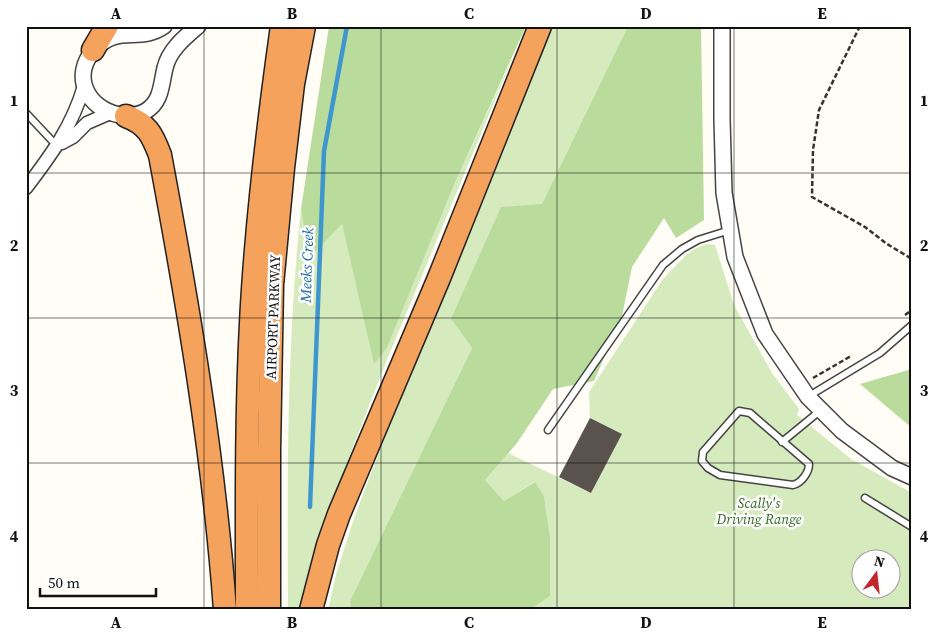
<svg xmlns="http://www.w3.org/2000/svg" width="938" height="636" viewBox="0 0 938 636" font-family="'Source Serif 4',serif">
  <rect width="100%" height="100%" fill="#fffdf5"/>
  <!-- green -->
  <g fill="#d5ebbd" fill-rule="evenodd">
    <polygon points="553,26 628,26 542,204 451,319 472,348 350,601 351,610 328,610 337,571 355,516 392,418 449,286"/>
    <path d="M515,52L386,362L318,537L302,610H288C287,476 287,341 301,209L309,258L342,223L374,363L387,348L454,185Z"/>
    <path d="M707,244L715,245L734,305L772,373L799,409L797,415L851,459L912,493V610H530L550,596V537L544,496L534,482L504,501L485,480L508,453L591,493L622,434L590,418L589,392L663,279L685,256L696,248ZM860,558H890V588H860Z"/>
  </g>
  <!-- forest -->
  <g fill="#b9dc9c">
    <polygon points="329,26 526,26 454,185 387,348 374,364 342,224 309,258 301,209"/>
    <polygon points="628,26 701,26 704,220 676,238 664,218 632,267 622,316 594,381 553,389 517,443 485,480 504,501 535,482 544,496 550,537 550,596 530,610 351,610 350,601 472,348 451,319 501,207 542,204"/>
    <polygon points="912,369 912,428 860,384"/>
  </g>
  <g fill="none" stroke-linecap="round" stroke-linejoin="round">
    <!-- stream -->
    <polyline stroke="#3f96cf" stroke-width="4.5" points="310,507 324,151 347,26"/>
  </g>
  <!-- building -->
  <polygon fill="#5a524d" points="590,418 622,434 591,493 559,477"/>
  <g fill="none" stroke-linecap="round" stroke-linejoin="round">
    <defs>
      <g id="service">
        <polyline points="26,113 57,146"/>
        <polyline points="809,396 880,353 912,325"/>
        <path d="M739,411L750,413L809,464C809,473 801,483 793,485L720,475L708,468L702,461L703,452Z"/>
        <polyline points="548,430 663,265 682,249 698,240 730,230"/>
        <polyline points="782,442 821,410"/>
        <polyline points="865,498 912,527"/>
      </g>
      <g id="minor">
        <polyline points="62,143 73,137 87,123 110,113"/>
        <path d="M26,188C51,155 72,127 84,86"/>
      </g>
      <g id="tertiary">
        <path d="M164,26C139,44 118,23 94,50C71,76 87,109 120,115C129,116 138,116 146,111C162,101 161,84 165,68C169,50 185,37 198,26"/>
        <polyline points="722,26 722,119 724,193 735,257 765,334 808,397 842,431 892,468 912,477"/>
      </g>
      <g id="motorway">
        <polyline points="93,50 107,26"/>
        <path d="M126,116C147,124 152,134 160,155C188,305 214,457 225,610"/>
        <path d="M247,610C247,514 246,418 251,323C256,223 268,125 282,26"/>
        <polyline points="269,610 269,451 272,285 283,168 293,84 304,26"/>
        <polyline points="311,610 328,545 339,514 439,278 540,26"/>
      </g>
    </defs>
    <!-- service casing -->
    <use href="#service" stroke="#444" stroke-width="9"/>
    <!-- minor casing -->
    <use href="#minor" stroke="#444" stroke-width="15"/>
    <!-- tertiary casing -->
    <use href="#tertiary" stroke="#444" stroke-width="18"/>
    <!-- motorway casing -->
    <use href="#motorway" stroke="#222" stroke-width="25"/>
    <!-- path -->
    <g stroke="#333" stroke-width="2.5" stroke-dasharray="5 2.5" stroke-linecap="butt">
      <polyline points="860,26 819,110 813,150 812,197 865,227 887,244 912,259"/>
      <polyline points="905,315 912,310"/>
      <polyline points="813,378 851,356"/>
    </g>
    <!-- service -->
    <use href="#service" stroke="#fff" stroke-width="6"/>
    <!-- minor -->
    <use href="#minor" stroke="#fff" stroke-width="12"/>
    <!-- tertiary -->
    <use href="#tertiary" stroke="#fff" stroke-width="15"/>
    <!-- motorway -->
    <use href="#motorway" stroke="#f5a25d" stroke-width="22"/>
  </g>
  <!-- grid -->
  <path fill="none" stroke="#111" stroke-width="1" stroke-opacity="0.55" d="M204,26V610M381,26V610M557,26V610M734,26V610M26,173H912M26,318H912M26,463H912"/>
  <g text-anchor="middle" stroke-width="5" stroke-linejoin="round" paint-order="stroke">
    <!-- street labels -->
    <g font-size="14" fill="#111" stroke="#fff">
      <text transform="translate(273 317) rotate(-88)" y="5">AIRPORT PARKWAY</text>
    </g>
    <!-- park labels -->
    <g font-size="14" font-style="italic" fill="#2f6b1f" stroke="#fff">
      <text x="759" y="508">Scally's<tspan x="759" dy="16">Driving Range</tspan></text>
    </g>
    <!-- water labels -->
    <g font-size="15" font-style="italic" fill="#1768a6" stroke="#fff">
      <text transform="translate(307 265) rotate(-88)" y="5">Meeks Creek</text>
    </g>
  </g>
  <!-- border -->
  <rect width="938" height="636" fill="none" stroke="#ffffff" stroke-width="55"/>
  <!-- north arrow -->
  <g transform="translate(876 574) rotate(15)"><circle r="24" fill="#ffffff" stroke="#a0a0a0"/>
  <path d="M0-4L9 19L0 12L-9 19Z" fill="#c4262e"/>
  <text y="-8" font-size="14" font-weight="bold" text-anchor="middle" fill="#111111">N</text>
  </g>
  <!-- scale -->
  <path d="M40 588v8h116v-8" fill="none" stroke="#111111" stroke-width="2.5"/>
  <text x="48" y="588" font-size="15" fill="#111111" stroke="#ffffff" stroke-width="4" paint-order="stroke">50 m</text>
  <rect x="28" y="28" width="882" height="580" fill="none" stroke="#111" stroke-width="2"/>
  <g font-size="16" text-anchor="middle" font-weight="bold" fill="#111">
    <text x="116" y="19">A</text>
    <text x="292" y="19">B</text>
    <text x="469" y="19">C</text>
    <text x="646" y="19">D</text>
    <text x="822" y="19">E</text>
    <text x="14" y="106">1</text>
    <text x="924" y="106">1</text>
    <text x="14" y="251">2</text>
    <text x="924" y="251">2</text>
    <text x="14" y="396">3</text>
    <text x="924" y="396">3</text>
    <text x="14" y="542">4</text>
    <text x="924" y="542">4</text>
    <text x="116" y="628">A</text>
    <text x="292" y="628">B</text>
    <text x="469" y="628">C</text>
    <text x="646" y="628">D</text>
    <text x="822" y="628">E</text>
  </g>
</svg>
